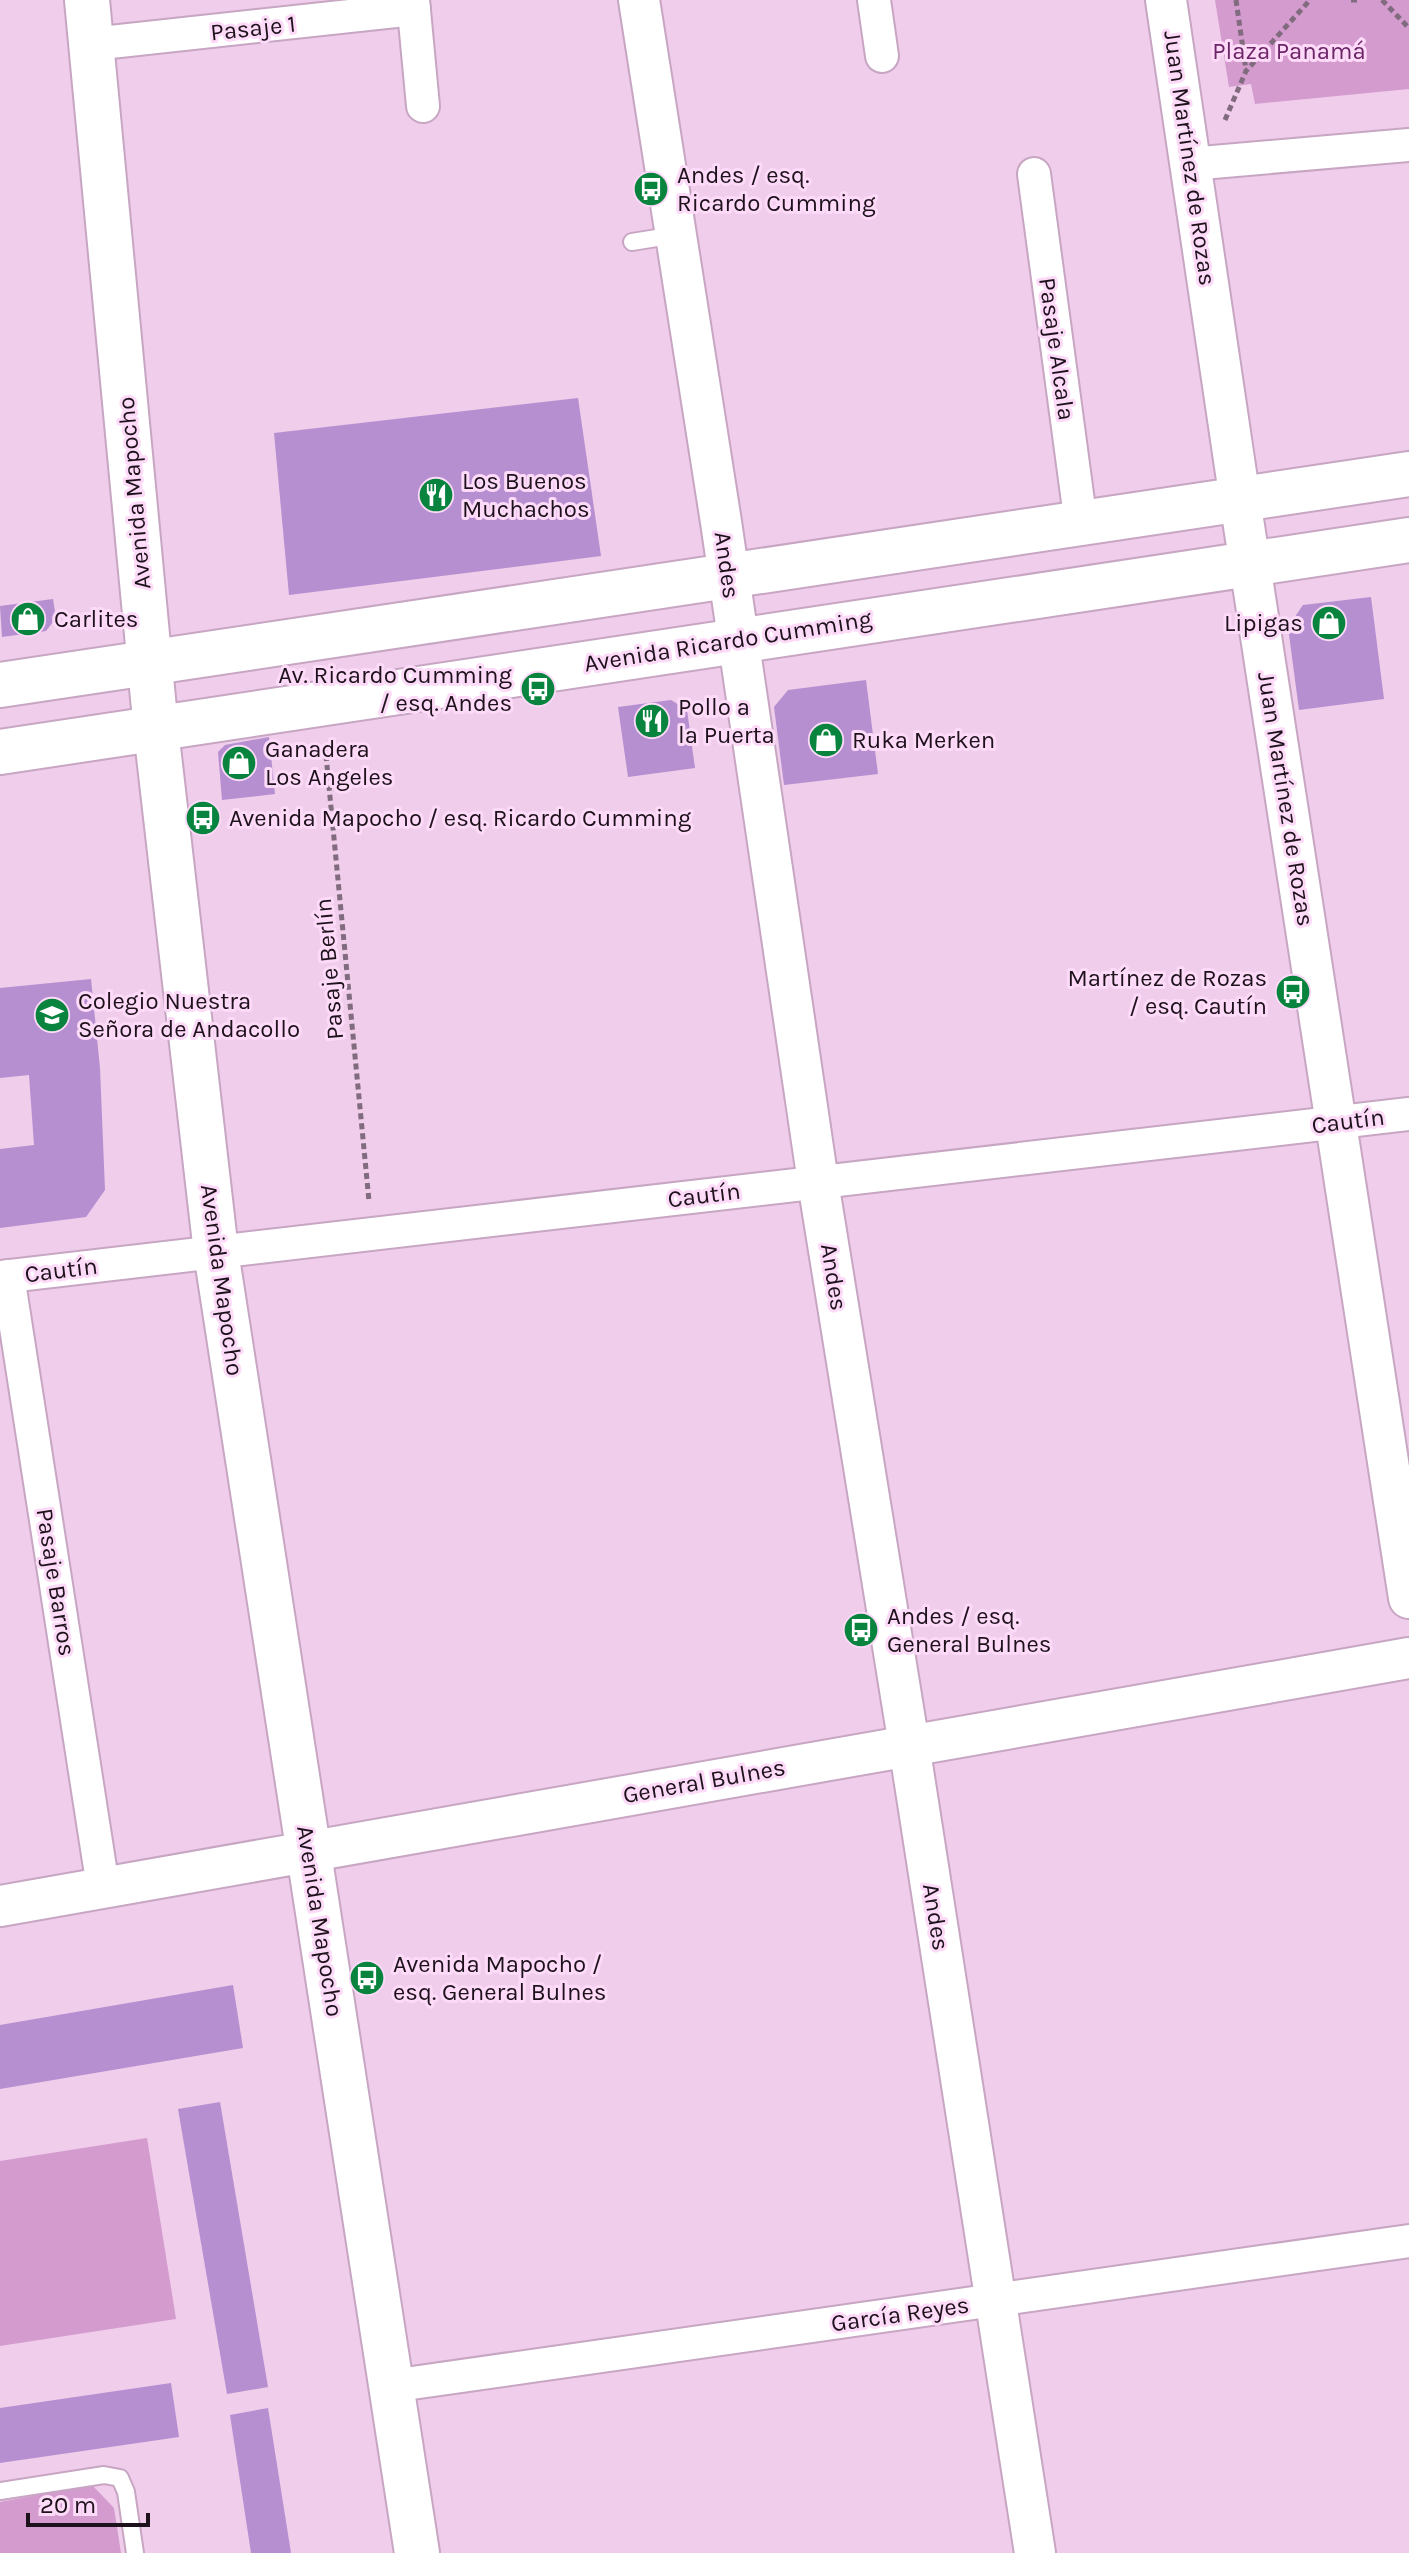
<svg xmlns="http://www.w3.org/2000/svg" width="1409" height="2553" viewBox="0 0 1409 2553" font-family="Karla,sans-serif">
  <rect width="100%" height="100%" fill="#efcdeb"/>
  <!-- green -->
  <g fill="#d49bce">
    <polygon points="1215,0 1409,0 1409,89 1255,104 1251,84 1229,87"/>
    <polygon points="147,2138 176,2319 0,2346 0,2161"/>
    <polygon points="92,2485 114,2508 121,2553 0,2553 0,2502"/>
  </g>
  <!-- building -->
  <g fill="#b58fd0">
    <polygon points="578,398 601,556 289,595 274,433"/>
    <polygon points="1371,597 1384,699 1299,710 1288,627 1303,605"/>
    <polygon points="53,599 56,618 46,631 2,637 0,606"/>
    <polygon points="866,680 878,774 784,785 774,707 788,690"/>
    <polygon points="671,700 687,710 695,768 628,777 618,707"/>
    <polygon points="269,737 275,794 222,800 218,752 225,745"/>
    <polygon points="91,979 100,1068 105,1190 86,1217 0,1228 0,1149 34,1145 29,1075 0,1078 0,988"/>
    <polygon points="233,1985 243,2048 0,2089 0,2025"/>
    <polygon points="220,2102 268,2387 227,2394 178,2109"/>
    <polygon points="171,2383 179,2437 0,2463 0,2408"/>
    <polygon points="268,2408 291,2553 251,2553 230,2415"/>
  </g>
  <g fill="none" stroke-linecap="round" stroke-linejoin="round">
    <defs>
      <g id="service">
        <polyline points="632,242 675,235"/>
        <polyline points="0,2491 104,2475 120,2478 126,2492 135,2553"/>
      </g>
      <g id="minor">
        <polyline points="413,0 423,106"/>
        <polyline points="874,0 882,56"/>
        <polyline points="92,44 414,9"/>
        <polyline points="1190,164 1409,145"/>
        <polyline points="1034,174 1081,524"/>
        <polyline points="8,1276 103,1887"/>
        <polyline points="0,1277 1409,1114"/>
        <polyline points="391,2386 1409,2241"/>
      </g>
      <g id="tertiary">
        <polyline points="639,0 721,522 818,1182 909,1745 1035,2553"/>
        <polyline points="1166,0 1240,500 1409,1598"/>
        <polyline points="0,1906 1409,1658"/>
      </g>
      <g id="secondary">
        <polyline points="87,0 156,730 216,1252 417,2553"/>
        <polyline points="0,685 1409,474"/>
        <polyline points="0,752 1409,540"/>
      </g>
    </defs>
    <!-- service casing -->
    <use href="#service" stroke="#c7a6c3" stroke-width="20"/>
    <!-- minor casing -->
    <use href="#minor" stroke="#c7a6c3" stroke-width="36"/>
    <!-- tertiary casing -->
    <use href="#tertiary" stroke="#c7a6c3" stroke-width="44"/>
    <!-- secondary casing -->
    <use href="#secondary" stroke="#c7a6c3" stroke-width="48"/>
    <!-- path -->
    <g stroke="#816b7e" stroke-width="5" stroke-dasharray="6 4" stroke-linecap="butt">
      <polyline points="1236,0 1246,70"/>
      <polyline points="1351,0 1359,0"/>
      <polyline points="1382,0 1409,28"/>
      <polyline points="1225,120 1246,71 1310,0"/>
      <polyline points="325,745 369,1201"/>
    </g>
    <!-- service -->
    <use href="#service" stroke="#fff" stroke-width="16"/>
    <!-- minor -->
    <use href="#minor" stroke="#fff" stroke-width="32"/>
    <!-- tertiary -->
    <use href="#tertiary" stroke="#fff" stroke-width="40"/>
    <!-- secondary -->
    <use href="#secondary" stroke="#fff" stroke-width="44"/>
  </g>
  <!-- icons -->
  <defs>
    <symbol id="bus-disc" viewBox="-11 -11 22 22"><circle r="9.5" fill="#08843e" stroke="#fddaf8"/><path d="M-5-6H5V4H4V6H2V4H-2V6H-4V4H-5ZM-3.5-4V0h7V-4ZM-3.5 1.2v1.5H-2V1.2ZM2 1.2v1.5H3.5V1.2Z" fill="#fff"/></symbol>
    <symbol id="restaurant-disc" viewBox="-11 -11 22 22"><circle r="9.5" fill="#08843e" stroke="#fddaf8"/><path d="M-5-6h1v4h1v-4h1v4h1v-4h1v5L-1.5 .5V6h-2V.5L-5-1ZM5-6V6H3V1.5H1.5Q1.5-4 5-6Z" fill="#fff"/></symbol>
    <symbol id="shop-disc" viewBox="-11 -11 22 22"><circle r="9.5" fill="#08843e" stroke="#fddaf8"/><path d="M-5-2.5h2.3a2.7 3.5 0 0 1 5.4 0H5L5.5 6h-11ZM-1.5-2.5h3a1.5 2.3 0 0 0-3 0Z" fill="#fff"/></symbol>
    <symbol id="school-disc" viewBox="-11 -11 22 22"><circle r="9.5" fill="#08843e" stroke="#fddaf8"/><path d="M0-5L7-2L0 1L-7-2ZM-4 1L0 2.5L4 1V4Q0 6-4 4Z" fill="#fff"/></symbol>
  </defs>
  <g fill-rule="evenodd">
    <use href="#bus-disc" x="631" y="169" width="40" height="40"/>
    <use href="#restaurant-disc" x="416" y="475" width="40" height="40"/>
    <use href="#shop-disc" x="8" y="599" width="40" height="40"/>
    <use href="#shop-disc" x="1309" y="603" width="40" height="40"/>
    <use href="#bus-disc" x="518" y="669" width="40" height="40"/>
    <use href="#restaurant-disc" x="632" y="701" width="40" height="40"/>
    <use href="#shop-disc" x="806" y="720" width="40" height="40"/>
    <use href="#shop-disc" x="219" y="743" width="40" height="40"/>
    <use href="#bus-disc" x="183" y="798" width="40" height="40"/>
    <use href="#bus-disc" x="1273" y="972" width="40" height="40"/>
    <use href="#school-disc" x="32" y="995" width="40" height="40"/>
    <use href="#bus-disc" x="841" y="1610" width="40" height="40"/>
    <use href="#bus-disc" x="347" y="1958" width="40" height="40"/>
  </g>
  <g text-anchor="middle" stroke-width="6" stroke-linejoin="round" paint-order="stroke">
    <!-- street labels -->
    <g font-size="24" fill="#1d111b" stroke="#fddaf8">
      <text transform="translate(253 28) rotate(-6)" y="8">Pasaje 1</text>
      <text transform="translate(1190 158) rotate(82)" y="8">Juan Martínez de Rozas</text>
      <text transform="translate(1057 349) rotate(82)" y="8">Pasaje Alcala</text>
      <text transform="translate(134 493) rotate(-95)" y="8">Avenida Mapocho</text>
      <text transform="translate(727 565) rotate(82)" y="8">Andes</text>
      <text transform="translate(728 641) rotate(-9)" y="8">Avenida Ricardo Cumming</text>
      <text transform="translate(1286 799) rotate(81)" y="8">Juan Martínez de Rozas</text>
      <text transform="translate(329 969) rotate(-95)" y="8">Pasaje Berlín</text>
      <text transform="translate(1348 1121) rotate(-7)" y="8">Cautín</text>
      <text transform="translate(704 1195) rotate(-7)" y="8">Cautín</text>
      <text transform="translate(61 1270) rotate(-7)" y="8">Cautín</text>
      <text transform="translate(834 1277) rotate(81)" y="8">Andes</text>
      <text transform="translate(222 1280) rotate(82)" y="8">Avenida Mapocho</text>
      <text transform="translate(56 1582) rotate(81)" y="8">Pasaje Barros</text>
      <text transform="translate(704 1781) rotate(-10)" y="8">General Bulnes</text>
      <text transform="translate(936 1917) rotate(81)" y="8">Andes</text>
      <text transform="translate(320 1921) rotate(81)" y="8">Avenida Mapocho</text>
      <text transform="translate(900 2314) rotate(-8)" y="8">García Reyes</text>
    </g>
    <!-- park labels -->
    <g font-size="24" fill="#6c2567" stroke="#fddaf8">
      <text x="1289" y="59">Plaza Panamá</text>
    </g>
    <!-- poi labels -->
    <g font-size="24" fill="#1d111b" stroke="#fddaf8" text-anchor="start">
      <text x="677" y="183">Andes / esq.<tspan x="677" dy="28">Ricardo Cumming</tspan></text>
      <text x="462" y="489">Los Buenos<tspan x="462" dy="28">Muchachos</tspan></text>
      <text x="54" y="627">Carlites</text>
      <text x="1303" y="631" text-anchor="end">Lipigas</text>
      <text x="512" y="683" text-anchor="end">Av. Ricardo Cumming<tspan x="512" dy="28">/ esq. Andes</tspan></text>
      <text x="678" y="715">Pollo a<tspan x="678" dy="28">la Puerta</tspan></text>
      <text x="852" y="748">Ruka Merken</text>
      <text x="265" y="757">Ganadera<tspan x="265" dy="28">Los Angeles</tspan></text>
      <text x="229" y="826">Avenida Mapocho / esq. Ricardo Cumming</text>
      <text x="1267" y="986" text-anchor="end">Martínez de Rozas<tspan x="1267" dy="28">/ esq. Cautín</tspan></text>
      <text x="78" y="1009">Colegio Nuestra<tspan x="78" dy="28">Señora de Andacollo</tspan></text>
      <text x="887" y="1624">Andes / esq.<tspan x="887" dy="28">General Bulnes</tspan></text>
      <text x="393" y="1972">Avenida Mapocho /<tspan x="393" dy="28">esq. General Bulnes</tspan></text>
    </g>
  </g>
  <!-- scale -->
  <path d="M28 2513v12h120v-12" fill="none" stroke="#1d111b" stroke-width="4"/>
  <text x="40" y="2513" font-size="24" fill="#1d111b" stroke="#fddaf8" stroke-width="6" paint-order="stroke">20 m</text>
</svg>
